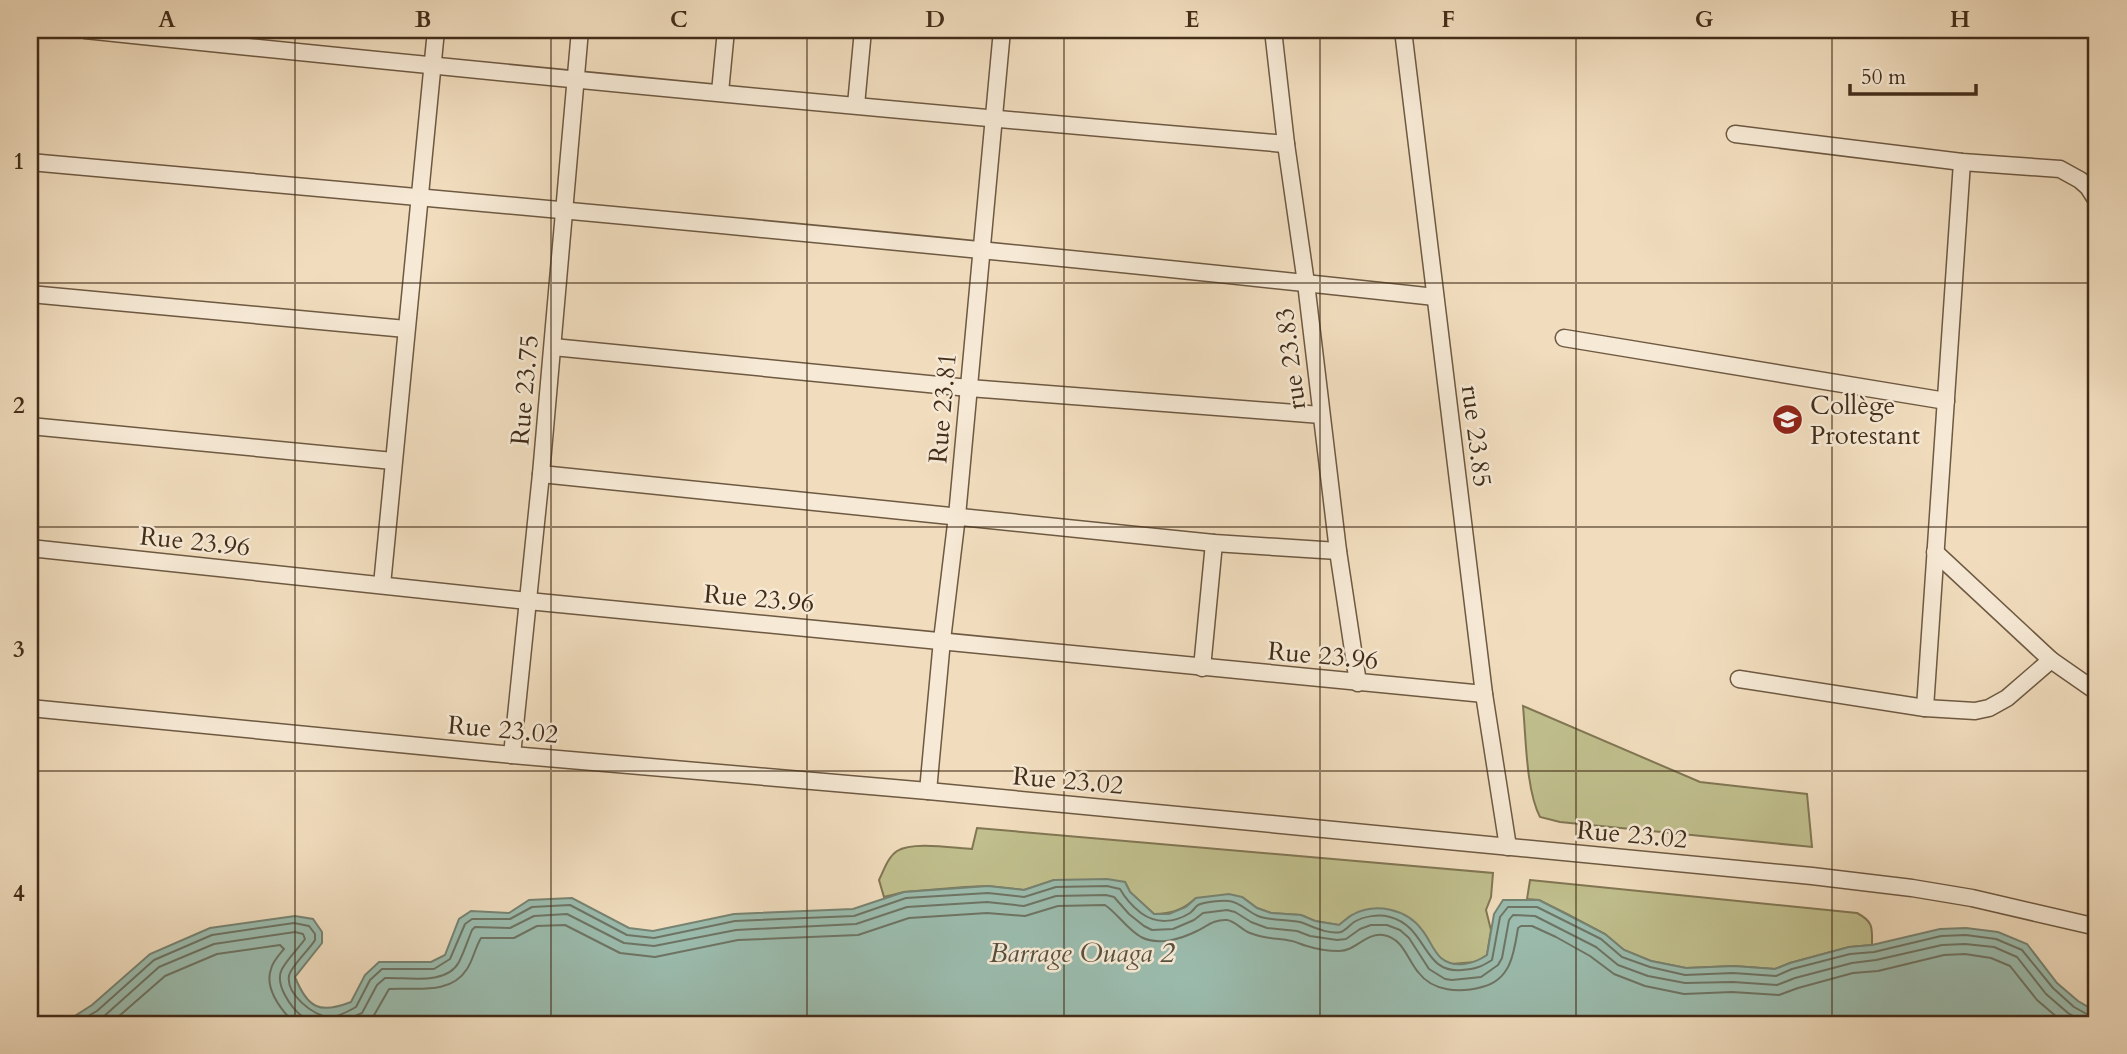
<svg xmlns="http://www.w3.org/2000/svg" width="2127" height="1054" viewBox="0 0 2127 1054" font-family="Cardo,serif">
  <rect width="100%" height="100%" fill="#f1ddbe"/>
  <filter id="stains"><feTurbulence type="fractalNoise" baseFrequency=".00286" numOctaves="4"/><feColorMatrix values="0 0 0 0 .2 0 0 0 0 .09 0 0 0 0 .02 0 0 0 .5 -.17"/></filter>
  <radialGradient id="worn" r=".72"><stop offset=".6" stop-color="#630" stop-opacity="0"/><stop offset="1" stop-color="#630" stop-opacity=".3"/></radialGradient>
  <!-- green -->
  <g fill="#c0bf8d" stroke="#817653" stroke-width="2">
    <path d="M1523,706L1700,782L1807,794L1812,847L1560,822L1540,817C1526,790 1526,738 1523,706Z"/>
    <path d="M977,828L1493,873L1491,897L1486,910L1491,930L1487,955L1476,962L1451,964L1353,915L1339,925L1315,921L1301,915L1271,913L1257,908L1242,897L1196,898C1183,910 1171,914 1154,914L1130,892L1125,882L1054,880L1024,890L988,886L965,887L904,892L884,897L879,880C884,870 888,857 897,851C913,841 953,848 972,849Z"/>
    <path d="M1530,880L1857,913C1874,922 1872,928 1872,945L1849,947L1790,963L1775,969L1734,966L1686,968L1651,961L1624,950L1605,934L1567,914L1539,900L1527,899Z"/>
  </g>
  <!-- water -->
  <path fill="#9bbcae" stroke="#778372" stroke-width="2" d="M1107,879L1125,882L1130,892L1154,914H1169L1186,907L1196,898L1229,894L1242,897L1257,908L1271,913L1301,915L1315,921L1339,925C1343,922 1348,917 1352,915C1375,902 1407,909 1422,930C1429,938 1433,951 1441,958C1454,969 1474,964 1487,955L1494,914L1503,900H1539L1605,934L1624,950L1651,961L1686,968L1734,966L1775,969L1790,963L1849,947L1872,945L1940,929L1966,928L1998,932L2027,944L2057,983L2078,1001L2097,1012V1024H66L70,1019L92,1005L150,954L210,928L295,916L313,919L322,932V943L295,977C308,1009 320,1014 351,1002L365,975L379,962H431L445,955L459,919L471,911L509,913L529,900L572,898L629,928L653,931L734,914L853,909L904,892L988,886L1024,890L1054,880Z"/>
  <g fill="none" stroke-linecap="round" stroke-linejoin="round">
    <!-- shore -->
    <g stroke="#6e7464" stroke-width="2">
      <path d="M74,1024L97,1011L154,960L212,935L294,923L309,926L315,934V940C310,949 290,967 289,976C286,994 313,1016 330,1017C338,1017 349,1011 356,1007L370,980L382,969H434L450,959L465,924L472,919H510L532,907L570,905L627,935L654,938L735,921L854,916L906,898L988,893L1024,897L1056,887L1107,886L1120,889C1125,898 1132,906 1141,913C1156,924 1174,923 1190,913C1193,911 1195,907 1198,905C1204,902 1222,900 1229,901C1240,902 1248,912 1258,916C1271,921 1286,919 1300,922C1312,926 1328,935 1341,932C1346,930 1350,925 1354,922C1364,916 1379,914 1390,917C1428,927 1422,974 1462,970C1475,969 1481,967 1492,960L1500,917L1508,907H1537L1601,939L1622,957L1650,967L1685,975L1733,973L1776,976L1792,969L1850,954L1874,952L1941,936L1966,935L1996,939L2022,950L2053,988L2074,1007L2092,1017L2097,1018"/>
      <path d="M91,1024L102,1018L159,967L214,944L295,932L303,934L305,939C298,949 288,958 282,969C274,984 291,1008 303,1017C309,1021 317,1022 324,1024"/>
      <path d="M110,1024L165,976L217,954L280,945L284,949C279,955 273,961 271,969C264,989 282,1011 295,1024"/>
      <path d="M337,1024L362,1013L377,985L385,978C407,977 446,986 459,962C464,952 468,940 472,930L475,927L510,928L534,916L567,914L624,943L654,946L736,930L856,924L907,907L987,902L1024,906L1056,896L1106,895L1114,897L1129,914L1144,926L1152,930L1173,929L1194,920L1203,913L1227,910L1235,912L1251,922L1267,928L1297,931L1310,936L1337,940L1346,939L1360,929L1371,925H1387L1400,930L1409,938L1429,969L1445,979L1452,980L1481,977L1498,965L1502,958L1509,920L1513,915L1535,916L1596,947L1618,965L1648,976L1685,983L1733,982L1777,985L1795,978L1852,963L1876,960L1942,945L1965,944L1994,947L2017,957L2046,994L2068,1013L2087,1024"/>
      <path d="M366,1024L373,1017L389,989C414,987 450,996 467,969C473,960 475,948 481,938H514L537,926L565,925L620,953L655,957L738,940L858,935L909,918L987,913L1025,916L1058,906L1105,905C1118,914 1127,929 1141,937C1158,946 1181,939 1197,931C1207,926 1215,919 1227,920C1235,921 1242,930 1250,933C1264,939 1277,938 1292,941C1297,942 1302,945 1307,946C1316,949 1329,951 1339,951C1356,951 1365,933 1383,935C1403,938 1407,959 1418,972C1433,992 1460,993 1482,987C1511,980 1514,953 1518,928L1521,926H1532L1556,937L1590,956L1614,974L1645,986L1684,994L1732,992L1779,995L1798,988L1853,973L1878,971L1944,955L1965,954L1991,958L2010,966L2037,1000L2065,1024"/>
    </g>
    <defs>
      <g id="minor">
        <path d="M85,30C485,72 885,110 1286,144"/>
        <polyline points="1273,30 1286,144 1306,283 1338,551 1358,683"/>
        <polyline points="1403,30 1484,694 1508,847"/>
        <polyline points="720,92 726,30"/>
        <polyline points="856,105 863,30"/>
        <polyline points="1735,134 1962,162 2060,169 2080,180 2088,187 2097,201"/>
        <path d="M30,162C498,204 967,246 1435,297"/>
        <polyline points="30,294 406,329"/>
        <polyline points="1564,338 1946,401"/>
        <polyline points="553,347 969,388 1321,415"/>
        <polyline points="30,426 393,461"/>
        <polyline points="541,474 1214,543 1338,551"/>
        <polyline points="30,548 528,601 1484,694"/>
        <polyline points="1935,552 2051,660 2097,692"/>
        <polyline points="382,585 436,30"/>
        <polyline points="1202,668 1214,543"/>
        <polyline points="1739,679 1925,708 1975,711 1989,708 2007,698 2051,660"/>
        <polyline points="30,708 512,755 928,791 1812,876 1912,888 1972,898 2097,927"/>
        <polyline points="1925,708 1962,162"/>
        <polyline points="512,755 541,474 580,30"/>
        <polyline points="928,791 942,640 957,516 1002,30"/>
      </g>
    </defs>
    <!-- minor casing -->
    <use href="#minor" stroke="#6e5942" stroke-width="19"/>
    <!-- minor -->
    <use href="#minor" stroke="#f6e9d5" stroke-width="16"/>
  </g>
  <!-- grid -->
  <path fill="none" stroke="#422d19" stroke-width="2" stroke-opacity="0.55" d="M295,30V1024M551,30V1024M807,30V1024M1064,30V1024M1320,30V1024M1576,30V1024M1832,30V1024M30,283H2097M30,527H2097M30,771H2097"/>
  <!-- icons -->
  <defs>
    <symbol id="school-disc" viewBox="-11 -11 22 22"><circle r="9.5" fill="#8f2418" stroke="#f6e9d5"/><path d="M0-5L7-2L0 1L-7-2ZM-4 1L0 2.5L4 1V4Q0 6-4 4Z" fill="#fff"/></symbol>
  </defs>
  <g fill-rule="evenodd">
    <use href="#school-disc" x="1770" y="402" width="35" height="35"/>
  </g>
  <g text-anchor="middle" stroke-width="5" stroke-linejoin="round" paint-order="stroke">
    <!-- street labels -->
    <g font-size="26" fill="#422d19" stroke="#f6e9d5">
      <text transform="translate(1290 359) rotate(-97)" y="9">rue 23.83</text>
      <text transform="translate(524 390) rotate(-85)" y="9">Rue 23.75</text>
      <text transform="translate(942 408) rotate(-85)" y="9">Rue 23.81</text>
      <text transform="translate(1477 436) rotate(83)" y="9">rue 23.85</text>
      <text transform="translate(195 541) rotate(6)" y="9">Rue 23.96</text>
      <text transform="translate(759 598) rotate(5)" y="9">Rue 23.96</text>
      <text transform="translate(1323 655) rotate(5)" y="9">Rue 23.96</text>
      <text transform="translate(503 729) rotate(5)" y="9">Rue 23.02</text>
      <text transform="translate(1068 780) rotate(5)" y="9">Rue 23.02</text>
      <text transform="translate(1632 834) rotate(5)" y="9">Rue 23.02</text>
    </g>
    <!-- poi labels -->
    <g font-size="26" fill="#422d19" stroke="#f6e9d5" text-anchor="start">
      <text x="1810" y="414">Collège<tspan x="1810" dy="30">Protestant</tspan></text>
    </g>
    <!-- water labels -->
    <g font-size="28" font-style="italic" fill="#58513e" stroke="#f6e9d5">
      <text x="1082" y="962">Barrage Ouaga 2</text>
    </g>
  </g>
  <!-- margin -->
  <rect width="2127" height="1054" fill="none" stroke="#f1ddbe" stroke-width="77"/>
  <!-- scale -->
  <path d="M1850 84v10h126v-10" fill="none" stroke="#422d19" stroke-width="3.5"/>
  <text x="1861" y="84" font-size="21" fill="#422d19" stroke="#f6e9d5" stroke-width="5" paint-order="stroke">50 m</text>
  <rect x="38" y="38" width="2050" height="978" fill="none" stroke="#422d19" stroke-width="2.5"/>
  <g font-size="23" text-anchor="middle" font-weight="bold" fill="#422d19">
    <text x="167" y="27">A</text>
    <text x="423" y="27">B</text>
    <text x="679" y="27">C</text>
    <text x="935" y="27">D</text>
    <text x="1192" y="27">E</text>
    <text x="1448" y="27">F</text>
    <text x="1704" y="27">G</text>
    <text x="1960" y="27">H</text>
    <text x="19" y="169">1</text>
    <text x="19" y="413">2</text>
    <text x="19" y="657">3</text>
    <text x="19" y="901">4</text>
  </g>
  <rect width="100%" height="100%" filter="url(#stains)"/>
  <rect width="100%" height="100%" fill="url(#worn)"/>
</svg>
